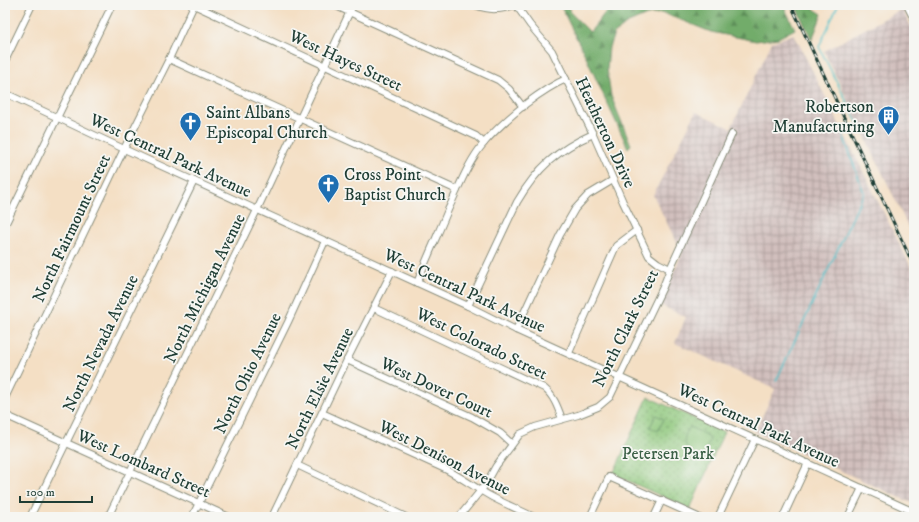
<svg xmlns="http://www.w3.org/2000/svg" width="919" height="522" viewBox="0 0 919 522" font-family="'IM FELL DW Pica',serif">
  <defs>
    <pattern id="industrial-grid" width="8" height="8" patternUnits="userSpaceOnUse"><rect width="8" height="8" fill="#d1bfbd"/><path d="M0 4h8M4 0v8" fill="none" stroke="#a99c9a"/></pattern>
    <pattern id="grass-dots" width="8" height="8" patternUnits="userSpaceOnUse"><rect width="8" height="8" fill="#8ec77b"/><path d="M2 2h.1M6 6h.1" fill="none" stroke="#73a366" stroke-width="1.8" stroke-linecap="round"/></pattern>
    <pattern id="forest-firs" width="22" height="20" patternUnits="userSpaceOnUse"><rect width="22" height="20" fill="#72ac6b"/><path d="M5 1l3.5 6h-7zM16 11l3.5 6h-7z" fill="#5d8d59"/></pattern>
  </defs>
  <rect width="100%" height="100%" fill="#f6f6f2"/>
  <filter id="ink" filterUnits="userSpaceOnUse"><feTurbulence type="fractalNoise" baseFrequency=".025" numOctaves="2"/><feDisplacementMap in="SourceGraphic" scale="8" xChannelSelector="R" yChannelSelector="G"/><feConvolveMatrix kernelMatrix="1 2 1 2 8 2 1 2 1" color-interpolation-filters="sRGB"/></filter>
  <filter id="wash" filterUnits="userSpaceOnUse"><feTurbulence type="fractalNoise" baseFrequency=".012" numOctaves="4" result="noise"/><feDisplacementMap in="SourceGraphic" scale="16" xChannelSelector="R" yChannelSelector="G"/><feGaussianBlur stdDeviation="0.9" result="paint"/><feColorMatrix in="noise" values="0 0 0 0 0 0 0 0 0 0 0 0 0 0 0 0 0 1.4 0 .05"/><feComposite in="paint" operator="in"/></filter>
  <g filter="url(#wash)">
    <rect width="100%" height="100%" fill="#f4dfc4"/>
    <!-- industrial -->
    <g fill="url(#industrial-grid)">
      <polygon points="902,9 914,32 914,239 824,51"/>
      <polygon points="794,34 914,273 914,504 755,432 775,389 675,343 686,317 660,305 682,253 653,195 696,112 731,128 772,42"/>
    </g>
    <!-- grass -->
    <polygon fill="url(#grass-dots)" stroke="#568258" points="648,397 724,432 690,509 613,474"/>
    <!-- forest -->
    <g fill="url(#forest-firs)" stroke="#487450">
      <polygon points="560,5 567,5 571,13 590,32 611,5 783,5 795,29 778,38 756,41 711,32 663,13 647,15 626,24 614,34 609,47 607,69 611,96 631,145 628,148 584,53"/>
      <polygon points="795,5 813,5 814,9 822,14 812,40"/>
    </g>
    <!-- garden -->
    <g fill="#8ec77b" stroke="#568258">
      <polygon points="656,415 664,419 658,431 650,427"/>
      <path d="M690,427L706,435L710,440L702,458C688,452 678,442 690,427Z"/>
    </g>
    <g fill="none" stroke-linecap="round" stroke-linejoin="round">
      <!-- stream -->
      <g stroke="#52c0c8" stroke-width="1.5">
        <polyline points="838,5 819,47 858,124"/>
        <polyline points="776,381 864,193 842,132"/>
      </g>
    </g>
  </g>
  <g filter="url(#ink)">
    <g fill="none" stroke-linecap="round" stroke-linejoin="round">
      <defs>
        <g id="minor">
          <polyline points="194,5 476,136 484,143"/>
          <polyline points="334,5 498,80 509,89 523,107"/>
          <path d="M475,5C491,11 499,10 515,5"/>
          <polyline points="516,5 530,25 552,51 593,134 623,202 649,256 658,263 670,269"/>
          <polyline points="169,59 457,190"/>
          <polyline points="5,61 32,5"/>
          <polyline points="5,93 124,149 468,306 516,330 914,512"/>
          <polyline points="5,225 112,5"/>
          <path d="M417,283C427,258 438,234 448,210C459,187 468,162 484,143C497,128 512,115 527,103C539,94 552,85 566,79"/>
          <path d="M468,306L517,202C537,168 557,150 593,134"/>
          <path d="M374,308L544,388C554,396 558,408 562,419"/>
          <polyline points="516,330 560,235 575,209 588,195 613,180"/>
          <polyline points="569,353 616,246 637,230"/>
          <polyline points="347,360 472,417 500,433 512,444"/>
          <polyline points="5,398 124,149 169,59 194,5"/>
          <path d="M322,413L443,468C460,476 475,488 492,497C505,504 520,510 534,517"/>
          <polyline points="5,415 229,517"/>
          <polyline points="297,465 406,517"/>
          <polyline points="30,517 194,181"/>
          <polyline points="108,517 257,210 353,5"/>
          <polyline points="192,517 288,322 325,241"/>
          <polyline points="272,517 347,360 392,271"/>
          <polyline points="459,517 486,484 496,466 520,434 535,427 578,415 598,407 610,397 663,287 670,269 732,134"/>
          <polyline points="590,517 609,477 698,517"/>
          <polyline points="654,517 662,500"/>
          <polyline points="718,517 755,439"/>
          <polyline points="783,517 808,463"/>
          <polyline points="848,517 862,488"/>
        </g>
        <polyline id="major" points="908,5 914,17"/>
      </defs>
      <!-- minor casing -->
      <use href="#minor" stroke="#8a8e7c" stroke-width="8"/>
      <!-- major casing -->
      <use href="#major" stroke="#8a8e7c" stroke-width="10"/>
      <!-- minor -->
      <use href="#minor" stroke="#fff" stroke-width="6"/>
      <!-- major -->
      <use href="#major" stroke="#fff" stroke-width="8"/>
      <defs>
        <polyline id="rail" points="791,5 914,266"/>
      </defs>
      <!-- rail casing -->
      <use href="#rail" stroke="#1f3d34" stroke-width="3"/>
      <!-- rail -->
      <use href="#rail" stroke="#f6f6f2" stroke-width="1.5" stroke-dasharray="4.5" stroke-linecap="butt"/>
    </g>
  </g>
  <!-- icons -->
  <defs>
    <symbol id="building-pin" viewBox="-11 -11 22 30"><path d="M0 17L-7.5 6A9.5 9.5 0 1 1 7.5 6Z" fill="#1f6fb2" stroke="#f6f6f2"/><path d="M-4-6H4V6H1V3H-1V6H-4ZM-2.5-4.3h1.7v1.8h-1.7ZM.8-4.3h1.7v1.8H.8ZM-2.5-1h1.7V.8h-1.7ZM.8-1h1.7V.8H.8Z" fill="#fff"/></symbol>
    <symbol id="church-pin" viewBox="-11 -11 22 30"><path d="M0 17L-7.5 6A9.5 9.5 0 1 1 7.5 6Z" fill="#1f6fb2" stroke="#f6f6f2"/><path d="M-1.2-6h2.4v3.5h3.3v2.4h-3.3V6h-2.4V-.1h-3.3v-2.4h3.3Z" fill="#fff"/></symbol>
  </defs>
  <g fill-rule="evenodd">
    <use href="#building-pin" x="876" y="104" width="25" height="34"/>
    <use href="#church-pin" x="178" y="110" width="25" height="34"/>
    <use href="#church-pin" x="316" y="172" width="25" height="34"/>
  </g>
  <g text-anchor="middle" stroke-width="3.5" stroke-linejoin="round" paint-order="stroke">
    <!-- street labels -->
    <g font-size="17" fill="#1f3d34" stroke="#f6f6f2">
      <text transform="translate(346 60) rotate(25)" y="6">West Hayes Street</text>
      <text transform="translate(606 132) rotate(65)" y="6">Heatherton Drive</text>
      <text transform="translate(171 155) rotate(25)" y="6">West Central Park Avenue</text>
      <text transform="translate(71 228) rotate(-65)" y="6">North Fairmount Street</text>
      <text transform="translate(204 288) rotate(-64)" y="6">North Michigan Avenue</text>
      <text transform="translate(465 290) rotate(25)" y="6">West Central Park Avenue</text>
      <text transform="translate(625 328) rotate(-64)" y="6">North Clark Street</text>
      <text transform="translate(100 343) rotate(-64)" y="6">North Nevada Avenue</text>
      <text transform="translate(482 343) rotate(26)" y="6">West Colorado Street</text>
      <text transform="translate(247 373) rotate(-64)" y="6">North Ohio Avenue</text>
      <text transform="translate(437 387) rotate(25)" y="6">West Dover Court</text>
      <text transform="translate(319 388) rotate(-64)" y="6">North Elsie Avenue</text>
      <text transform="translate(759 425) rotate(25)" y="6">West Central Park Avenue</text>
      <text transform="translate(445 457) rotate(27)" y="6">West Denison Avenue</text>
      <text transform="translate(144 463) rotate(24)" y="6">West Lombard Street</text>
    </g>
    <!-- poi labels -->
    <g font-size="17" fill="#1f3d34" stroke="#f6f6f2" text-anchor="start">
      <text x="874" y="112" text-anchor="end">Robertson<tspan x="874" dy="20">Manufacturing</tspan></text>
      <text x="206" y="118">Saint Albans<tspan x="206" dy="20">Episcopal Church</tspan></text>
      <text x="344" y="180">Cross Point<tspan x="344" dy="20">Baptist Church</tspan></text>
    </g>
    <!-- park labels -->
    <g font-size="17" fill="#3b6046" stroke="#f6f6f2">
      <text x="668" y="459">Petersen Park</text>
    </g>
  </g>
  <!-- margin -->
  <rect width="919" height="522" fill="none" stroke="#f6f6f2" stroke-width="20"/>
  <!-- scale -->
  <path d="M20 496v6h72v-6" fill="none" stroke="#1f3d34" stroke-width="2"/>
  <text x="26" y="496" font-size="12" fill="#1f3d34" stroke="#f6f6f2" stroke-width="3" paint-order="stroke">100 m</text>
</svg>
